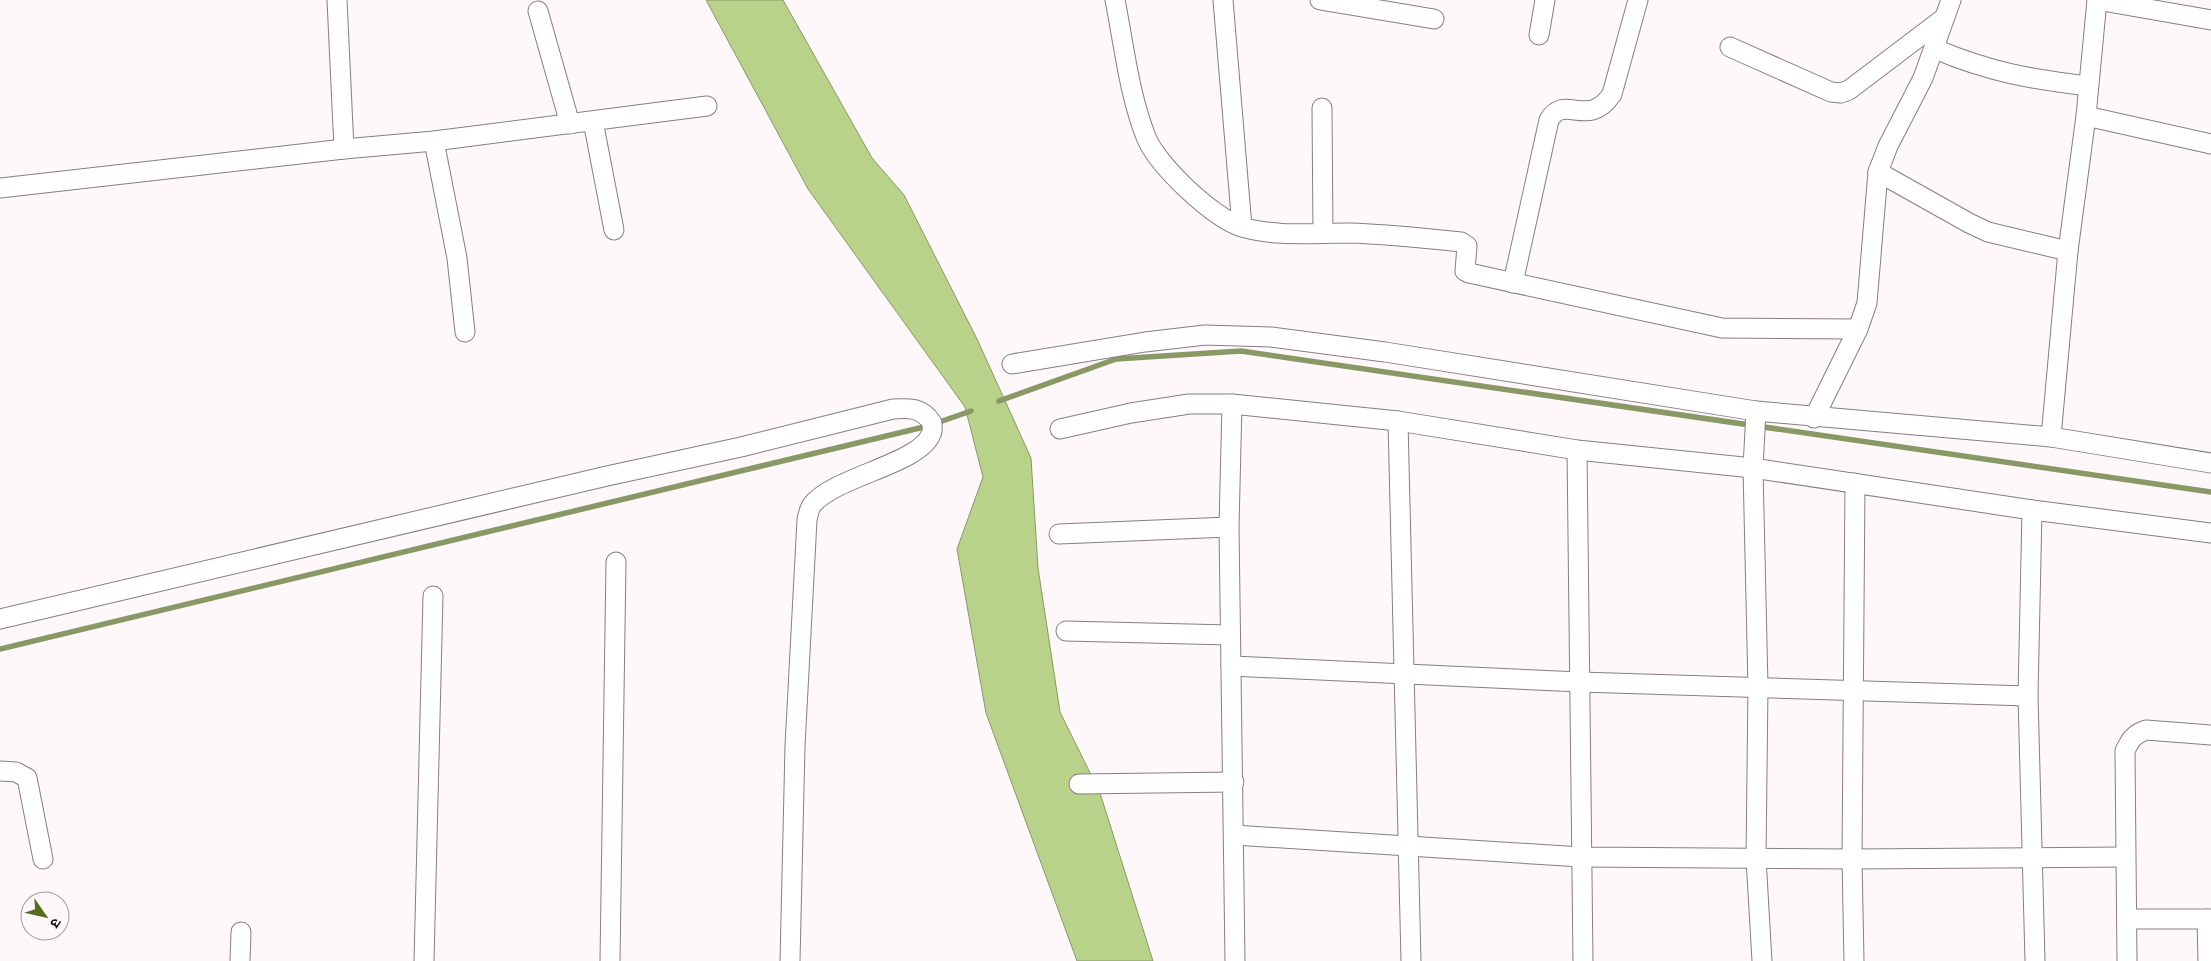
<svg xmlns="http://www.w3.org/2000/svg" width="2211" height="961" viewBox="0 0 2211 961" font-family="'Titillium Web','Noto Sans Devanagari',sans-serif">
  <rect width="100%" height="100%" fill="#fef8fb"/>
  <!-- water -->
  <polygon fill="#b8d389" stroke="#896" points="706,0 783,0 872,158 904,195 977,339 1031,458 1038,568 1060,712 1100,793 1153,961 1077,961 986,713 957,549 983,477 965,407 808,189"/>
  <g fill="none" stroke-linecap="round" stroke-linejoin="round">
    <!-- stream -->
    <g stroke="#896" stroke-width="5.5">
      <polyline points="999,401 1116,359 1241,351 2211,492"/>
      <polyline points="0,649 928,426 971,411"/>
    </g>
    <defs>
      <g id="minor">
        <polyline points="337,0 344,149"/>
        <path d="M1115,0C1124,45 1129,94 1146,137C1157,165 1213,218 1242,227C1275,237 1313,233 1348,233C1386,234 1424,238 1461,242L1467,246L1465,271L1469,273L1722,328L1858,329"/>
        <polyline points="1223,0 1242,227"/>
        <polyline points="1320,0 1434,19"/>
        <polyline points="2097,0 2211,20"/>
        <polyline points="538,11 570,124"/>
        <polyline points="1539,35 1545,0"/>
        <polyline points="1730,47 1831,92 1841,93 1849,90 1944,18"/>
        <path d="M1935,49C1990,72 2029,79 2088,86"/>
        <polyline points="1322,108 1323,233"/>
        <polyline points="2086,116 2211,144"/>
        <polyline points="593,121 614,230"/>
        <polyline points="434,141 457,258 465,332"/>
        <polyline points="1878,172 1969,223 1988,232 2068,251"/>
        <polyline points="0,188 344,149 434,141 707,106"/>
        <path d="M1513,283L1549,120C1565,93 1588,130 1612,94L1638,0"/>
        <polyline points="1012,364 1145,342 1205,335 1271,337 1385,352 1756,411 2051,437 2211,463"/>
        <polyline points="1232,404 1229,527 1235,961"/>
        <polyline points="1756,411 1753,468 1758,687 1756,858 1762,961"/>
        <polyline points="1814,418 1858,329 1867,303 1878,172 1888,146 1923,78 1951,0"/>
        <polyline points="1398,421 1411,961"/>
        <polyline points="1060,429 1131,413 1189,404 1232,404 1398,421 1577,450 1753,468 2032,510 2211,533"/>
        <polyline points="2051,437 2068,251 2086,116 2097,0"/>
        <polyline points="1577,450 1583,961"/>
        <polyline points="2032,510 2028,696 2035,961"/>
        <polyline points="1059,534 1229,527"/>
        <path d="M0,619L607,476L741,447L893,409C909,408 922,407 932,423C932,426 933,431 931,434C920,464 833,477 812,505C809,509 808,515 807,520L795,746L790,961"/>
        <polyline points="1066,631 1230,635"/>
        <polyline points="1231,666 1580,682 2028,696"/>
        <polyline points="0,771 16,772 27,778 43,859"/>
        <polyline points="1079,784 1234,782"/>
        <polyline points="1234,835 1581,857 1852,859 2125,857"/>
        <polyline points="2127,919 2211,919"/>
        <polyline points="2207,919 2208,961"/>
        <polyline points="240,961 241,932"/>
        <polyline points="424,961 433,596"/>
        <polyline points="610,961 616,562"/>
        <polyline points="1854,961 1852,859 1855,483"/>
        <path d="M2127,961L2125,751C2130,740 2134,734 2146,730L2211,735"/>
      </g>
    </defs>
    <!-- minor casing -->
    <use href="#minor" stroke="#8a7c83" stroke-width="21"/>
    <!-- minor -->
    <use href="#minor" stroke="#fff" stroke-width="19"/>
  </g>
  <!-- north arrow -->
  <g transform="translate(45 916) rotate(124)"><circle r="24" fill="#fef8fb" stroke="#a29c9f"/>
  <path d="M0-4L9 19L0 12L-9 19Z" fill="#556d1d"/>
  <text y="-8" font-size="14" font-weight="bold" text-anchor="middle" fill="#171214">उ</text>
  </g>
</svg>
